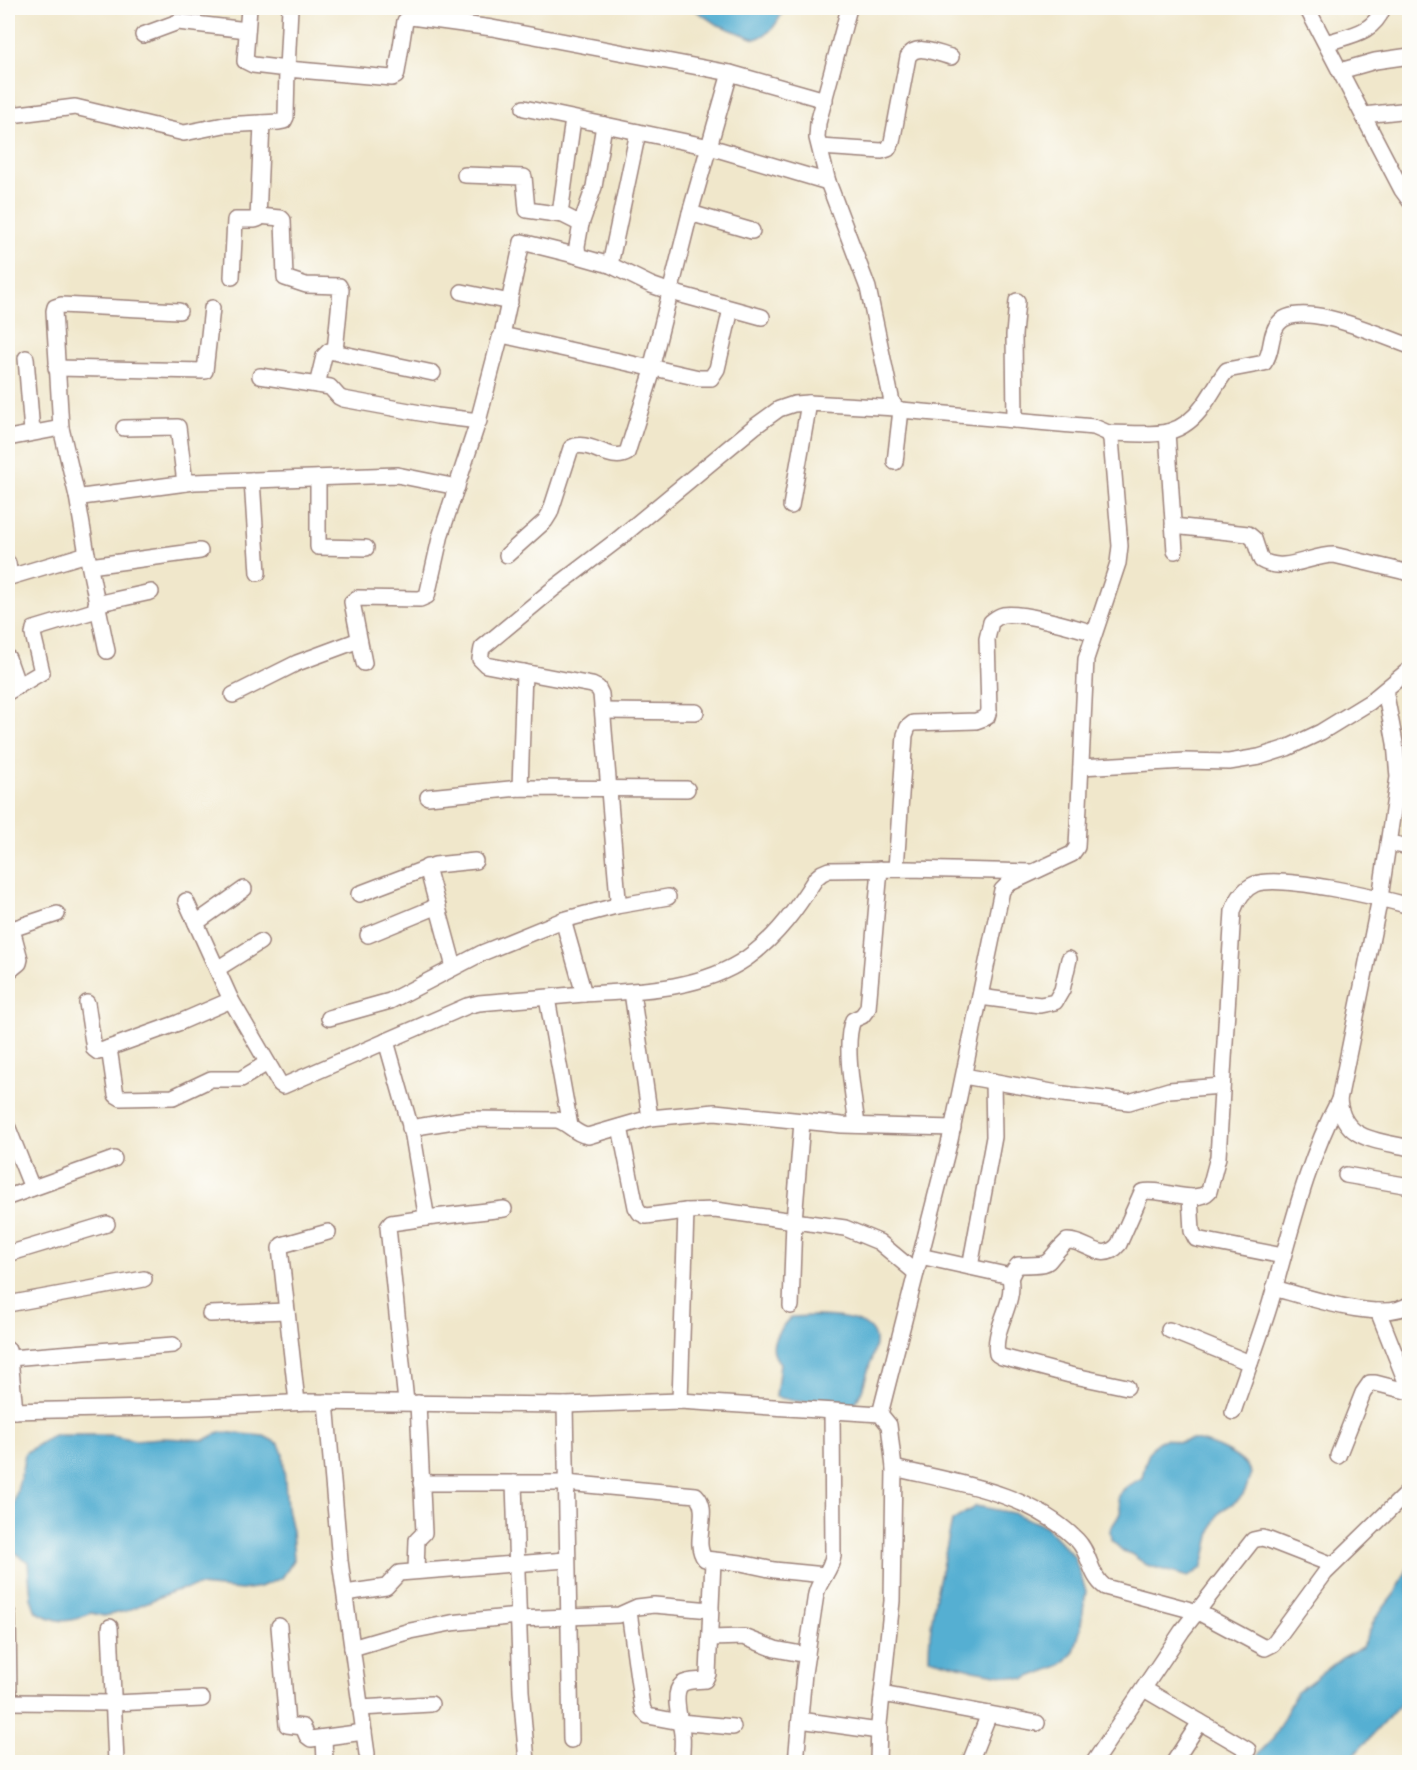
<svg xmlns="http://www.w3.org/2000/svg" width="1417" height="1770" viewBox="0 0 1417 1770" font-family="Kalam,sans-serif">
  <rect width="100%" height="100%" fill="#fdfcf7"/>
  <filter id="ink" filterUnits="userSpaceOnUse"><feTurbulence type="fractalNoise" baseFrequency=".0167" numOctaves="2"/><feDisplacementMap in="SourceGraphic" scale="12" xChannelSelector="R" yChannelSelector="G"/><feConvolveMatrix kernelMatrix="1 2 1 2 8 2 1 2 1" color-interpolation-filters="sRGB"/></filter>
  <filter id="wash" filterUnits="userSpaceOnUse"><feTurbulence type="fractalNoise" baseFrequency=".008" numOctaves="4" result="noise"/><feDisplacementMap in="SourceGraphic" scale="24" xChannelSelector="R" yChannelSelector="G"/><feGaussianBlur stdDeviation="1.35" result="paint"/><feColorMatrix in="noise" values="0 0 0 0 0 0 0 0 0 0 0 0 0 0 0 0 0 1.4 0 .05"/><feComposite in="paint" operator="in"/></filter>
  <g filter="url(#wash)">
    <rect width="100%" height="100%" fill="#f0e7cb"/>
    <!-- water -->
    <g fill="#55afd2" stroke="#50677e" stroke-width="1.5">
      <path d="M692,8H784C778,23 771,34 755,39L716,24Z"/>
      <path d="M812,1316C830,1316 871,1316 875,1339C876,1348 872,1358 869,1367C865,1381 862,1395 853,1406L795,1401L776,1397L780,1363C765,1347 778,1330 791,1317Z"/>
      <path d="M220,1432L264,1436L279,1444L283,1454L287,1508L292,1531L294,1560L282,1578L260,1587L242,1590L198,1586L174,1591L126,1611L104,1616L91,1613C67,1624 60,1623 36,1612L31,1598L28,1562L8,1547C7,1515 21,1485 25,1453L53,1435H112L135,1440L162,1438L205,1440Z"/>
      <path d="M1165,1439C1169,1440 1175,1442 1179,1442C1185,1442 1188,1439 1194,1440C1211,1443 1244,1456 1251,1473C1248,1481 1247,1492 1240,1498C1232,1506 1221,1507 1216,1519C1208,1535 1208,1552 1202,1568L1188,1577L1147,1565L1131,1554L1123,1551L1111,1540L1110,1530C1117,1516 1125,1515 1117,1498C1122,1488 1132,1483 1142,1478C1145,1463 1149,1442 1165,1439Z"/>
      <path d="M976,1506L1013,1513L1045,1526L1074,1557L1086,1591L1080,1631L1074,1652L1061,1665L1025,1679L974,1670L929,1658C929,1612 943,1566 952,1521Z"/>
      <polygon points="1409,1566 1409,1685 1406,1696 1398,1707 1355,1754 1341,1762 1250,1762 1273,1739 1296,1693 1342,1658 1362,1647 1375,1619 1395,1593"/>
    </g>
  </g>
  <g filter="url(#ink)">
    <g fill="none" stroke-linecap="round" stroke-linejoin="round">
      <defs>
        <g id="minor">
          <polyline points="249,8 245,61 253,65 287,69 290,8"/>
          <polyline points="849,8 818,123 817,138 828,182 868,288 892,402 896,408 901,410 1094,427 1108,433 1111,439 1120,546 1118,563 1086,659 1077,847 1072,854 1008,884 1002,890 950,1140 880,1414"/>
          <polyline points="1307,8 1402,190 1410,201"/>
          <polyline points="143,35 178,22 247,30"/>
          <path d="M1326,43C1350,35 1373,34 1383,8"/>
          <polyline points="1340,71 1375,61 1410,56"/>
          <polyline points="524,108 710,147 828,182"/>
          <polyline points="8,113 19,114 75,107 184,133 224,125 279,122 284,121 286,117 287,69 392,78 396,76 397,72 405,21 411,17 492,28 730,73 825,100"/>
          <polyline points="1364,115 1410,110"/>
          <path d="M820,147L882,151L888,149L892,142L908,57C916,42 938,54 951,57"/>
          <polyline points="465,175 524,177 527,210 563,215 581,224 577,246 578,256 610,265 651,285 671,292 762,317"/>
          <polyline points="690,213 752,231"/>
          <polyline points="560,214 573,119"/>
          <polyline points="258,216 281,218 283,220 285,278 306,285 339,286 341,290 335,351"/>
          <polyline points="581,224 594,187 604,125"/>
          <polyline points="610,265 638,132"/>
          <polyline points="232,277 235,220 255,220 258,219 262,123"/>
          <polyline points="462,292 510,302"/>
          <polyline points="502,335 522,242 578,256"/>
          <polyline points="26,358 32,432"/>
          <polyline points="650,367 699,378 711,378 717,369 731,309"/>
          <polyline points="56,368 205,371 212,308"/>
          <polyline points="260,376 330,387 339,397 343,399 437,416 479,421"/>
          <polyline points="317,385 324,356 329,351 433,373"/>
          <polyline points="1015,420 1014,335 1017,301"/>
          <polyline points="61,428 54,311 55,307 61,305 179,311"/>
          <polyline points="124,428 178,427 185,483"/>
          <polyline points="1167,432 1175,551"/>
          <path d="M1108,433C1148,433 1178,442 1203,406C1212,394 1218,381 1227,370L1264,363C1273,352 1269,335 1278,324C1299,297 1383,337 1410,346"/>
          <polyline points="8,438 61,428 76,492 77,496 82,497 194,482 397,475 457,487"/>
          <polyline points="895,462 901,410"/>
          <polyline points="318,478 318,547 366,548"/>
          <polyline points="252,480 258,573"/>
          <polyline points="77,496 87,554 107,651"/>
          <polyline points="791,506 809,403"/>
          <path d="M1173,526L1248,534L1254,539L1261,560C1284,574 1310,555 1334,555L1410,573"/>
          <path d="M507,555L545,521L550,513L571,448C588,438 610,463 627,453L654,367"/>
          <polyline points="8,563 10,577 87,554"/>
          <polyline points="90,566 200,551"/>
          <polyline points="96,604 151,592"/>
          <polyline points="8,658 18,686"/>
          <polyline points="364,663 352,602 357,598 420,599 427,596 441,534 477,425 500,338 502,335 646,367 652,365 690,213 730,73"/>
          <path d="M1385,690L1395,743L1398,777L1380,898L1339,1100C1343,1141 1377,1140 1410,1148"/>
          <polyline points="8,692 42,672 33,634 34,629 97,610"/>
          <polyline points="233,695 297,663 359,640"/>
          <polyline points="603,711 696,712"/>
          <polyline points="1081,767 1185,761 1229,762 1259,757 1287,748 1321,732 1370,702 1410,669"/>
          <polyline points="520,788 524,672"/>
          <polyline points="428,797 520,788 687,789"/>
          <polyline points="1388,843 1410,847"/>
          <polyline points="427,867 454,967"/>
          <path d="M896,869L905,735L908,727L913,723L976,721L987,717L989,710L987,639L991,622C995,619 998,616 1003,615C1024,612 1073,627 1094,633"/>
          <polyline points="359,894 435,865 475,861"/>
          <path d="M186,901L231,1000L280,1084L283,1086L467,1006L479,1003C514,1000 549,997 584,994C638,991 701,990 747,958C777,937 797,908 816,878L822,873L829,870L908,869L1031,872"/>
          <polyline points="616,906 668,897"/>
          <polyline points="563,920 584,994"/>
          <polyline points="196,923 244,889"/>
          <polyline points="368,935 438,906"/>
          <polyline points="217,969 260,942"/>
          <polyline points="8,972 19,963 20,959 12,929 57,914"/>
          <polyline points="632,992 650,1118"/>
          <polyline points="980,997 1040,1005 1055,1002 1062,990 1069,959"/>
          <polyline points="547,998 570,1126"/>
          <polyline points="87,1003 94,1049 98,1052 178,1023 231,1000"/>
          <polyline points="329,1018 390,1001 482,953 563,920 616,906 618,899 601,694 598,688 592,685 486,665 480,659 482,648 553,589 616,541 754,427 779,409 794,404 809,403 896,408"/>
          <polyline points="386,1041 413,1136 426,1214 426,1218 391,1223 388,1227 406,1402"/>
          <polyline points="109,1048 116,1095 121,1098 173,1097 211,1079 241,1079 267,1063"/>
          <polyline points="964,1076 1063,1094 1129,1102 1169,1090 1222,1086"/>
          <path d="M857,1125C854,1099 843,1044 853,1020L862,1016L868,1008L880,869"/>
          <polyline points="620,1127 636,1207 640,1213 646,1216 686,1211 715,1210 845,1228 879,1242 916,1273"/>
          <polyline points="8,1128 32,1188"/>
          <path d="M410,1128L466,1119L557,1120C569,1123 576,1135 588,1136L650,1118L715,1112L842,1125L953,1128"/>
          <polyline points="1346,1175 1410,1186"/>
          <polyline points="8,1197 114,1159"/>
          <polyline points="1190,1197 1192,1231 1196,1239 1283,1256"/>
          <polyline points="426,1218 504,1209"/>
          <polyline points="8,1254 107,1224"/>
          <path d="M920,1256L1006,1275L1010,1278C1016,1303 992,1329 997,1354L1002,1357L1070,1375L1127,1387"/>
          <polyline points="970,1267 994,1137 993,1081"/>
          <path d="M1010,1278L1014,1270L1018,1265C1059,1265 1041,1264 1067,1241C1087,1240 1102,1265 1119,1244L1142,1192C1161,1187 1196,1206 1209,1191L1218,1157L1233,911C1237,900 1243,889 1255,884C1280,874 1381,898 1410,906"/>
          <path d="M1274,1288C1304,1296 1384,1324 1410,1304"/>
          <polyline points="8,1304 144,1279"/>
          <polyline points="791,1306 794,1221 802,1122"/>
          <polyline points="1378,1311 1410,1392"/>
          <polyline points="210,1314 287,1311"/>
          <polyline points="1169,1330 1250,1363"/>
          <polyline points="8,1350 10,1358 15,1411"/>
          <polyline points="10,1358 173,1345"/>
          <polyline points="680,1401 686,1211"/>
          <polyline points="297,1402 280,1248 282,1245 328,1232"/>
          <polyline points="326,1402 340,1561 367,1754"/>
          <polyline points="565,1405 571,1740"/>
          <polyline points="8,1411 203,1407 309,1402 565,1405 680,1401 880,1414 889,1425 894,1468 892,1601 879,1724 878,1762"/>
          <path d="M1233,1412C1245,1376 1259,1340 1270,1304C1290,1235 1305,1165 1339,1100"/>
          <polyline points="1338,1456 1363,1393 1370,1383 1375,1383 1410,1392"/>
          <path d="M894,1468C958,1483 1029,1492 1077,1540C1091,1554 1089,1575 1105,1587L1198,1612L1265,1648L1273,1644L1325,1573L1410,1490"/>
          <path d="M421,1483H566L696,1495C712,1511 691,1542 705,1559L741,1563L774,1570L825,1575"/>
          <polyline points="514,1483 521,1691 527,1762"/>
          <polyline points="416,1571 417,1540 424,1533 418,1403"/>
          <polyline points="345,1593 386,1587 399,1573 566,1560"/>
          <polyline points="629,1611 641,1700 643,1710 648,1716 680,1722 733,1727"/>
          <polyline points="8,1614 9,1702"/>
          <polyline points="518,1619 619,1615 637,1607 654,1605 711,1610"/>
          <polyline points="279,1626 287,1725 303,1727 307,1736 311,1739 364,1732"/>
          <polyline points="110,1627 116,1762"/>
          <polyline points="710,1638 744,1637 775,1649 807,1655"/>
          <polyline points="352,1648 410,1631 451,1623 518,1616"/>
          <polyline points="1144,1689 1248,1750"/>
          <polyline points="882,1694 1037,1723"/>
          <polyline points="8,1702 114,1703 202,1699"/>
          <polyline points="360,1708 431,1704"/>
          <polyline points="800,1720 879,1731"/>
          <polyline points="324,1738 325,1762"/>
          <path d="M681,1762C682,1753 683,1743 682,1734C681,1722 671,1693 682,1684C688,1680 699,1681 705,1680L708,1674L713,1561"/>
          <path d="M796,1762L804,1673L816,1594C819,1580 831,1571 833,1556L832,1411"/>
          <polyline points="970,1762 989,1714"/>
          <polyline points="1094,1762 1182,1631 1253,1540 1262,1538 1269,1540 1333,1565"/>
          <polyline points="1174,1762 1200,1722"/>
          <polyline points="1409,1762 1410,1762"/>
        </g>
      </defs>
      <!-- minor casing -->
      <use href="#minor" stroke="#9d837b" stroke-width="18"/>
      <!-- minor -->
      <use href="#minor" stroke="#fff" stroke-width="15"/>
    </g>
  </g>
  <!-- margin -->
  <rect width="1417" height="1770" fill="none" stroke="#fdfcf7" stroke-width="30"/>
</svg>
